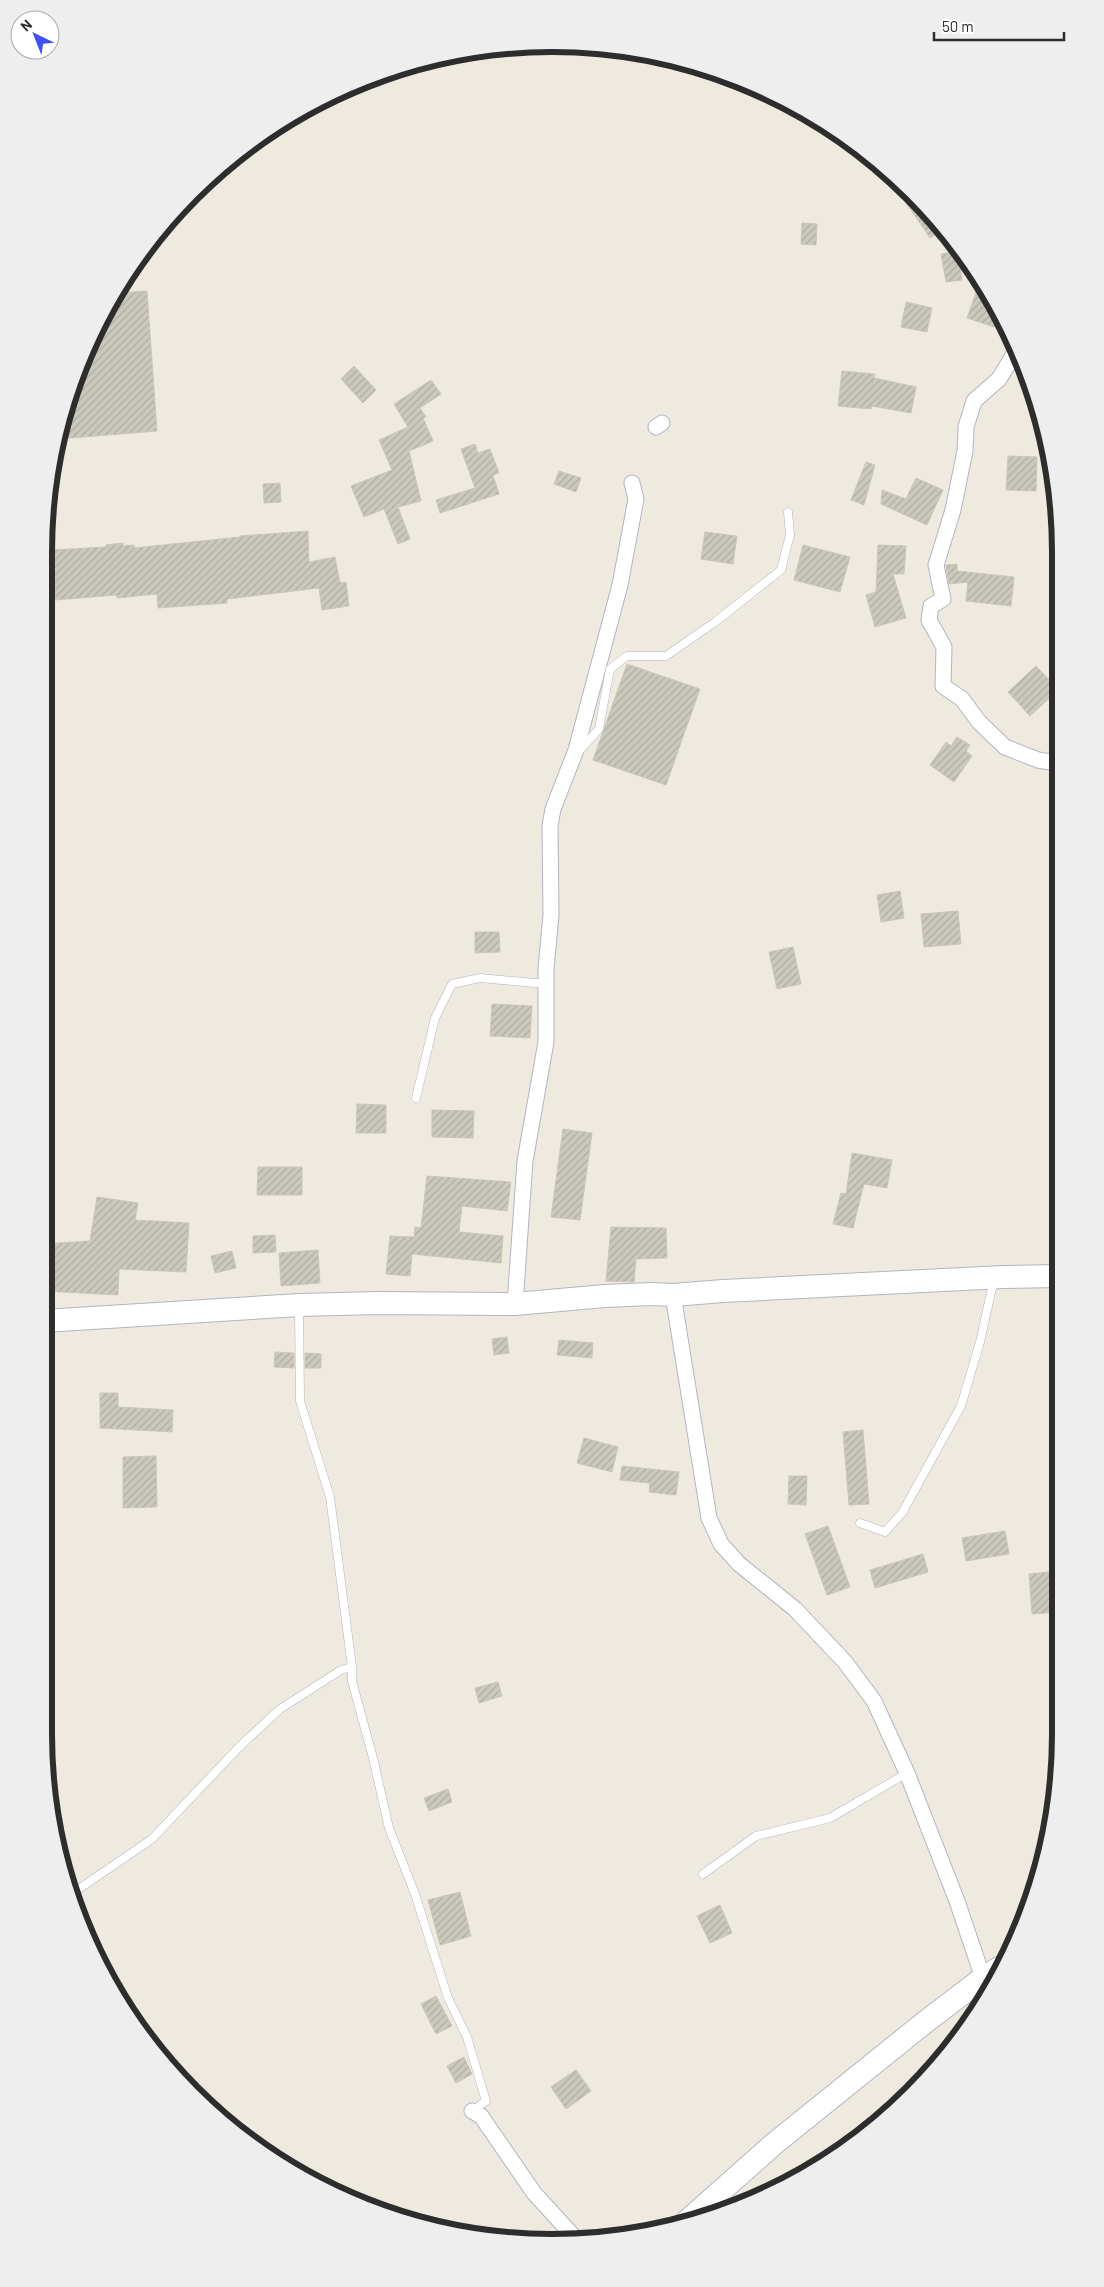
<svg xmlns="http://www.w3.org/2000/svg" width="1104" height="2287" viewBox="0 0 1104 2287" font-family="Barlow,sans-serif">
  <defs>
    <pattern id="building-hatch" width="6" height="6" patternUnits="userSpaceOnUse" patternTransform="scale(1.25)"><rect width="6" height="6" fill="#cbc8bd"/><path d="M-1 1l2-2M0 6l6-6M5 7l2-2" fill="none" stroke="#afaca3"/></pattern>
  </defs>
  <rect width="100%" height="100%" fill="#efeadf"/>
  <!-- building -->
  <g fill="url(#building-hatch)" stroke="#cbc6b8">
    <polygon points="912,200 938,225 942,230 930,238 907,204"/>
    <polygon points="802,223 817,224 816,245 801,244"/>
    <polygon points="958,251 962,280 946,282 941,254"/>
    <polygon points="979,284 998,317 994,327 967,318"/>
    <polygon points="147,291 157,431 58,439 83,357 117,293"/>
    <polygon points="906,302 932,308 927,332 901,327"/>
    <polygon points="354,366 376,390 363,403 341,379"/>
    <polygon points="842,371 875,374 874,378 916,387 911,413 872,406 871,409 838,406"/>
    <polygon points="431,380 441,394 420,408 426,417 423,418 433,441 409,451 421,501 398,507 410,539 398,544 384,509 364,517 351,486 392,470 379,440 408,427 394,404"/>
    <polygon points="475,444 478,453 490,449 499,473 493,475 499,494 440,513 436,500 475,488 461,449"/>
    <polygon points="1008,456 1037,457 1036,491 1006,490"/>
    <polygon points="866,462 875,465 864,505 851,500"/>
    <polygon points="559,471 581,478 576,492 554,484"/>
    <polygon points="916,478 943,490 927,525 881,504 882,490 906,499"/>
    <polygon points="280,483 281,502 264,503 263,484"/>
    <polygon points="308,531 309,562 335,557 340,583 346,582 349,606 322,610 319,588 227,599 227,603 158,608 157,594 117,598 117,595 55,600 54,594 48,594 46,558 52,557 52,550 106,547 106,545 123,543 123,546 134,545 134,548 240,537 240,536"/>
    <polygon points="705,532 737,536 733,564 701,559"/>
    <polygon points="803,545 850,557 840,592 794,580"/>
    <polygon points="878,545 906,546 904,574 893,574 906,618 875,627 866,595 876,592"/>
    <polygon points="957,564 957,571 1014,577 1011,606 966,601 968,582 949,584 946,565"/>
    <polygon points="627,664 700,689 666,785 593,760"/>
    <polygon points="1036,666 1057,688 1057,691 1030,716 1008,692"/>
    <polygon points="957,737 970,745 966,751 972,756 954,782 930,765 946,742 951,746"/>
    <polygon points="900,891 904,918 881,922 877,895"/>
    <polygon points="958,911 961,944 924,947 921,914"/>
    <polygon points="475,932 499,932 500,952 475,953"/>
    <polygon points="793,947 801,984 777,989 769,952"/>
    <polygon points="492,1004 532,1006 530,1038 490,1036"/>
    <polygon points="357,1104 386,1105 386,1133 356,1133"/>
    <polygon points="432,1110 474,1111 473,1138 432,1137"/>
    <polygon points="563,1129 592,1133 580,1220 551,1217"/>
    <polygon points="852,1153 892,1160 887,1188 864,1184 853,1228 833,1224 841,1193 846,1194"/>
    <polygon points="258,1167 302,1167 302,1195 257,1195"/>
    <polygon points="427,1176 511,1182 507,1211 462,1206 459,1232 503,1236 501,1263 412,1254 410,1276 386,1274 390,1236 414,1237 415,1227 421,1228"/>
    <polygon points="97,1197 138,1203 135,1220 189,1223 186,1272 119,1269 118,1295 44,1291 44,1244 90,1241"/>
    <polygon points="611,1227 666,1228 667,1258 636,1259 634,1282 606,1281"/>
    <polygon points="275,1235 276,1252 253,1253 253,1236"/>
    <polygon points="318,1250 320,1283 281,1286 279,1253"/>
    <polygon points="232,1251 236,1268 215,1273 211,1256"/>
    <polygon points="507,1337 509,1353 494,1355 492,1339"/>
    <polygon points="559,1340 593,1343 592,1358 557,1355"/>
    <polygon points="275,1352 294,1353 294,1368 274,1367"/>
    <polygon points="305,1353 321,1354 321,1368 305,1368"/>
    <polygon points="100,1393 118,1393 118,1407 173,1410 172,1432 100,1428"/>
    <polygon points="863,1430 869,1504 849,1505 843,1432"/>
    <polygon points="584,1438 618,1447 612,1472 577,1463"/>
    <polygon points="156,1456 157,1507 123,1508 123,1457"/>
    <polygon points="622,1466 679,1472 676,1495 649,1492 650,1483 620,1480"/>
    <polygon points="789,1476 807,1476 806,1505 788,1504"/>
    <polygon points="828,1526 850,1587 827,1595 805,1534"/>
    <polygon points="1005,1531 1009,1554 966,1561 962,1538"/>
    <polygon points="923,1554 928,1572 875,1588 870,1570"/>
    <polygon points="1058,1571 1060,1612 1032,1614 1029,1574"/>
    <polygon points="498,1682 502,1696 479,1703 475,1688"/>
    <polygon points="448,1789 452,1802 429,1811 424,1798"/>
    <polygon points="460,1892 471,1936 440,1945 428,1900"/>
    <polygon points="720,1905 732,1933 710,1943 697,1916"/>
    <polygon points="436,1996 452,2026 436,2034 421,2004"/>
    <polygon points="464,2057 472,2074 456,2083 447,2066"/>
    <polygon points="576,2070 591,2091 566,2109 551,2087"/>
  </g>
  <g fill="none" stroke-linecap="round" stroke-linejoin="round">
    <defs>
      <g id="lane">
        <polyline points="579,751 599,729 610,669 627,656 666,656 715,622 781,570 790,535 788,512"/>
        <polyline points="416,1098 435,1018 452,984 480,978 546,984"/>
        <polyline points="860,1523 885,1532 902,1513 961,1406 980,1342 994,1279"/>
        <polyline points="352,1667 352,1681 373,1758 389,1828 415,1894 448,1998 467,2037 486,2101 472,2111"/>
        <polyline points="703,1874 756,1836 830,1818 907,1773"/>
        <polyline points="70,1895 152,1839 239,1747 280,1709 341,1670 352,1667 330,1497 300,1401 299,1307"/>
      </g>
      <g id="street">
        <polyline points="1016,348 1013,356 999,379 974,401 966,427 965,451 953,510 936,565 943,599 931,606 929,620 944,647 943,686 962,699 979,722 1005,747 1038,760 1057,763"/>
        <polyline points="656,427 662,423"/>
        <polyline points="673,1295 709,1518 721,1544 739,1564 795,1609 845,1662 874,1701 907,1773 957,1901 983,1978"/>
        <polyline points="515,1304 525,1161 546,1042 546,968 551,915 550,826 553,809 576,750 620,585 636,499 632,483"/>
        <polyline points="1059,1637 1060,1638"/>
        <polyline points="472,2111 481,2116 534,2193 577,2240"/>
      </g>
      <g id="secondary">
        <polyline points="44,1321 299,1305 377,1303 515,1304 605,1296 651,1294 673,1295 723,1291 1003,1277 1059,1276"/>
        <polyline points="685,2223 775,2143 924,2023 983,1978 1001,1967"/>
      </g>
    </defs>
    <!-- lane casing -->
    <use href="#lane" stroke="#b3b4c1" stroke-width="9"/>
    <!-- street casing -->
    <use href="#street" stroke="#b3b4c1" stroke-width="17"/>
    <!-- secondary casing -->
    <use href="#secondary" stroke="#b3b4c1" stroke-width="24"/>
    <!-- lane -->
    <use href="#lane" stroke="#fff" stroke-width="8"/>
    <!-- street -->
    <use href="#street" stroke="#fff" stroke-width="15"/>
    <!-- secondary -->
    <use href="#secondary" stroke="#fff" stroke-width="22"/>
  </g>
  <!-- crop -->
  <path d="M0 0H1104V2287H0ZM552 52H552A500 500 0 0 1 1052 552V1734A500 500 0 0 1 552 2234H552A500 500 0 0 1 52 1734V552A500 500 0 0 1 552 52Z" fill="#eee" fill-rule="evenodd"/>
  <path fill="none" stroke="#2d2d2d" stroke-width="6" d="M552 52H552A500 500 0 0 1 1052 552V1734A500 500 0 0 1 552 2234H552A500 500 0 0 1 52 1734V552A500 500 0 0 1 552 52Z"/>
  <!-- north arrow -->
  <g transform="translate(35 35) rotate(317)"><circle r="24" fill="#ffffff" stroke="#ababab"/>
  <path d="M0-4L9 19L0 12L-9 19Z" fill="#3d51ff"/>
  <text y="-8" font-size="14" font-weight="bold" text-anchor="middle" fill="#2d2d2d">N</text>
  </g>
  <!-- scale -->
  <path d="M934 32v8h130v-8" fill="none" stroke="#2d2d2d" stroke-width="2.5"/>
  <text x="942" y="32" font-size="15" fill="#2d2d2d" stroke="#ffffff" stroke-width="4" paint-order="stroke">50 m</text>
</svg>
